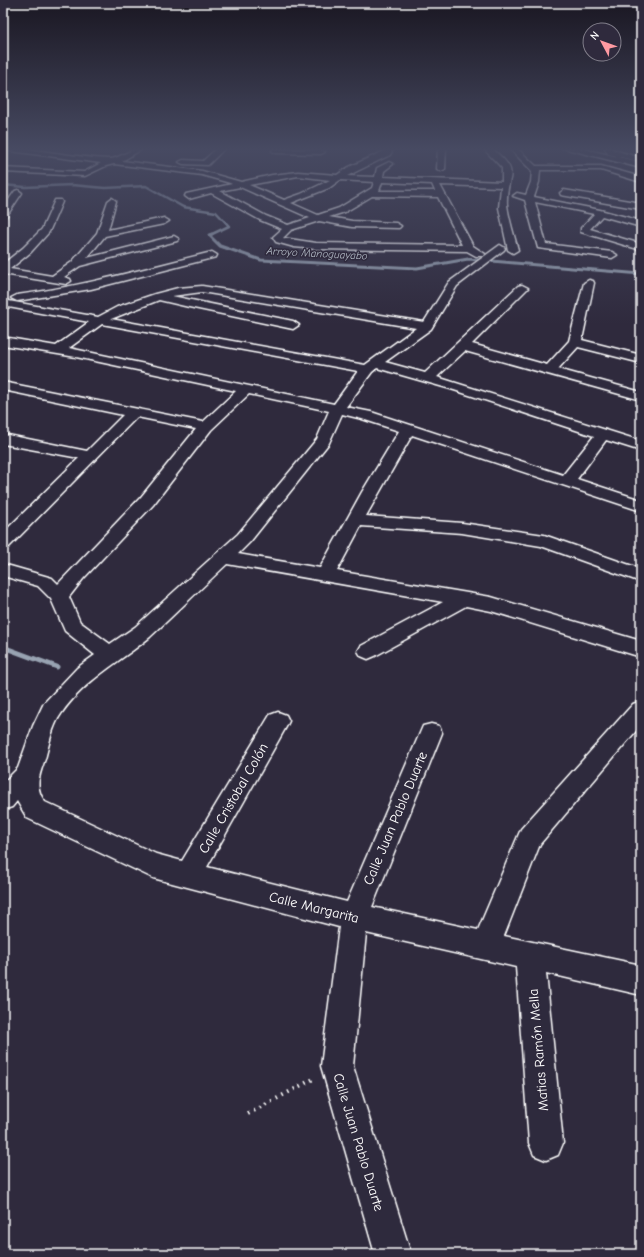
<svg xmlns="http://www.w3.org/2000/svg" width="644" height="1257" viewBox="0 0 644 1257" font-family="'Comic Neue',sans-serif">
  <rect width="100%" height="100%" fill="#2f2a3d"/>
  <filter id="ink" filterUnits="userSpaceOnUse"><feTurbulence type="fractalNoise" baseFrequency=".025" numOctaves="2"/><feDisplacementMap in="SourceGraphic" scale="8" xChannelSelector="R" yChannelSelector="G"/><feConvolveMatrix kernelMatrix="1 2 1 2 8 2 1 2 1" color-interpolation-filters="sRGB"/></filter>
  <g filter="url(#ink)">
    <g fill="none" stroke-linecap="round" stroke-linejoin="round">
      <!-- stream-far2 -->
      <polyline stroke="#98a3b2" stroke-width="2.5" points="3,185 25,187 72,185 105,188 146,186 183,207 216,212 229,226 210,235"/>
      <!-- stream-far1 -->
      <polyline stroke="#98a3b2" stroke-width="3" points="212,234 209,235 220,246 261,260 417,268 468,259 641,274"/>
      <!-- stream -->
      <polyline stroke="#98a3b2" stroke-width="5" points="3,647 57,667"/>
      <defs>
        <g id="street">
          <path d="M3,148C39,148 74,158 110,159C119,159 130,148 144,148L122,161L202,171L241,182L272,175L298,172L337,175L349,167L384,151L387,148H394L390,155L347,176L375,177L377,168L389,162L393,164L384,171L383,177L502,182V168L483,148H491C524,175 505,173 507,205C509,220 514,235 518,250L513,253L508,250L499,208L501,187L440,185L473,246L485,254L484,256H476L467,251L316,249L294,247L276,242L273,237L282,229L260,220L211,193L189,199L185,196L186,194L232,184L230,183L202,175L114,164L106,166L85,176L3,172V168L84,172L101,163L3,150ZM298,176L330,180L301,194L284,200L249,185ZM340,180L374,182L372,188L339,208L318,215L291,203L329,188ZM382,182L432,184L435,191H379ZM240,187L310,218L288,225L266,216L220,191ZM372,196L438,197L462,245L316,243L283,238L291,230L319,221L352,227L399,228L401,226L396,223L352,221L329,217L345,212Z"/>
          <polygon points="217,148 225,148 208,165 183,164 179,162 183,160 203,161"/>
          <polygon points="438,148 446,148 445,169 441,171 437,169"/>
          <polygon points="509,148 517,148 536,166 601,166 641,177 641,182 601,170 540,170 539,182 534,197 600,210 641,221 641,227 602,216 590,229 641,244 641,250 581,232 581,228 594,214 535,202 546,244 612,252 617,255 612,258 538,248 525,200 513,196 517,193 526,195 531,182 532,171"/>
          <polygon points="605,148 612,148 614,150 641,158 641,162 608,154"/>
          <polygon points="273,149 321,150 325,152 321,154 276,153 272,151"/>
          <polygon points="18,190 22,193 6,217 3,218 3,208 15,191"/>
          <polygon points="564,190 641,203 641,209 561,195 560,193"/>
          <polygon points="112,198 116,201 108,230 164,218 169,221 164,224 105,236 87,258 174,236 179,239 177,241 80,266 64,277 70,279 71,281 66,284 3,274 3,264 23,248 42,229 55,200 61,200 62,202 49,232 31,252 10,269 52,276 72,262 97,233 108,201"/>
          <path d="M500,245L505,248L504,250L457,286L431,329L385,362L425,373L518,286L522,285L528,288L472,344L547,365L569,341L584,283L589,280L593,281L594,283L582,340L641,355V363L578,347L558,369L641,392V400L465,351L437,377L641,441V451L606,440L577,479L641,500V511L412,435L366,516L462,523L544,535L641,569V582L541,546L462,533L361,526L337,571L491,597L641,641V657L491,611L466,606L375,656L368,659L361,656L358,651L361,646L443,602L227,564C201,588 176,613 150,637C120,662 84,680 61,714C52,726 49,745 45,759C39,776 34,787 45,802L156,854L182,861L270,715L278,712L286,715L289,721L286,727L207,867L347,902L423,726L431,724L439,726L442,733L372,907L478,930L521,829L633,704L641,701V725L540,844L504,936L641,965V995L546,973L563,1143L558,1155L546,1160L534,1155L529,1143L516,967L366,933L353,1066L411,1254H375L321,1066L339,927L153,878L27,818L17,801L12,807L3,810V783L18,768L33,726L44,703L77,668L95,655L65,631L51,599L38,586L3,576V564L52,578L58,584L141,497L196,429L137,417L9,547L3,549V533L79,458L3,444V434L87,451L123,415L3,390V382L203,422L236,391L76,357L3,345V337L56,346L89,322L3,306V300L98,317L117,307L155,294L178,288L202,286L424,322L449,282ZM202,292L416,328L365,365L111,319L159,300L189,307L293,329L299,325L293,321L172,296ZM102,324L358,371L334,404L69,348ZM377,368L454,390L594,436L563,475L371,412L346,407L372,372ZM249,394L329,411L317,439L238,534L135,627L110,644L80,622L69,597L83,579L153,505L211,430ZM342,414L362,419L399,431L362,492L320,568L238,554L250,542L329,443Z"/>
          <path d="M212,252L217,255L216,257L91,289L17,301L11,298L17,295C84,286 147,268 212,252Z"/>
        </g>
        <polygon id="secondary" points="563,148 579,148 641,162 641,168"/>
      </defs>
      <!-- street casing -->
      <use href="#street" stroke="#fff" stroke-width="3"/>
      <!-- secondary casing -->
      <use href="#secondary" stroke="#fff" stroke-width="3"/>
      <!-- path -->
      <polyline stroke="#fff" stroke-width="4" stroke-dasharray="1.5 5" stroke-linecap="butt" points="248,1114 315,1078"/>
      <!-- street -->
      <use href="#street" fill="#2f2a3d" fill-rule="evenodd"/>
      <!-- secondary -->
      <use href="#secondary" fill="#2f2a3d" fill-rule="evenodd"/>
    </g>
  </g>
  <!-- sky -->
  <linearGradient id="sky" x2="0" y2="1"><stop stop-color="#1a1722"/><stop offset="0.46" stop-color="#474a62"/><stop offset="1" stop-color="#474a62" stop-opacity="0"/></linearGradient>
  <rect width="644" height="324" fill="url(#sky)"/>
  <g text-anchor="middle" stroke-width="3" stroke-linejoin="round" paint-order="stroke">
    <!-- far-water labels -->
    <g font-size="11" font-style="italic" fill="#b2bac5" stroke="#2f2a3d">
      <text transform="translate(317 253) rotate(3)" y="4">Arroyo Manoguayabo</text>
    </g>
    <!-- near-street labels -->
    <g font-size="14" fill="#fff" stroke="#2f2a3d">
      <text transform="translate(233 798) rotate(-60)" y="5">Calle Cristobal Colón</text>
      <text transform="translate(395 818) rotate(-67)" y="5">Calle Juan Pablo Duarte</text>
      <text transform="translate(314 907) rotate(14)" y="5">Calle Margarita</text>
      <text transform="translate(538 1050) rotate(-95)" y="5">Matias Ramón Mella</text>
      <text transform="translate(359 1142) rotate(73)" y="5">Calle Juan Pablo Duarte</text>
    </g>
  </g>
  <!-- margin -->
  <rect width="644" height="1257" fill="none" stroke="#2f2a3d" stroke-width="16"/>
  <rect x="8" y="8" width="628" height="1241" fill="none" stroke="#fff" stroke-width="1.5" filter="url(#ink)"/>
  <!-- north arrow -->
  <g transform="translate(602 42) rotate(311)"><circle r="19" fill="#2f2a3d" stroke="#827f8b"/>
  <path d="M0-3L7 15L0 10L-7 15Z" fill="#ff9aa2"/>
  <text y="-6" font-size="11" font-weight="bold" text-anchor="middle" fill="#ffffff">N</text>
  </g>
</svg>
